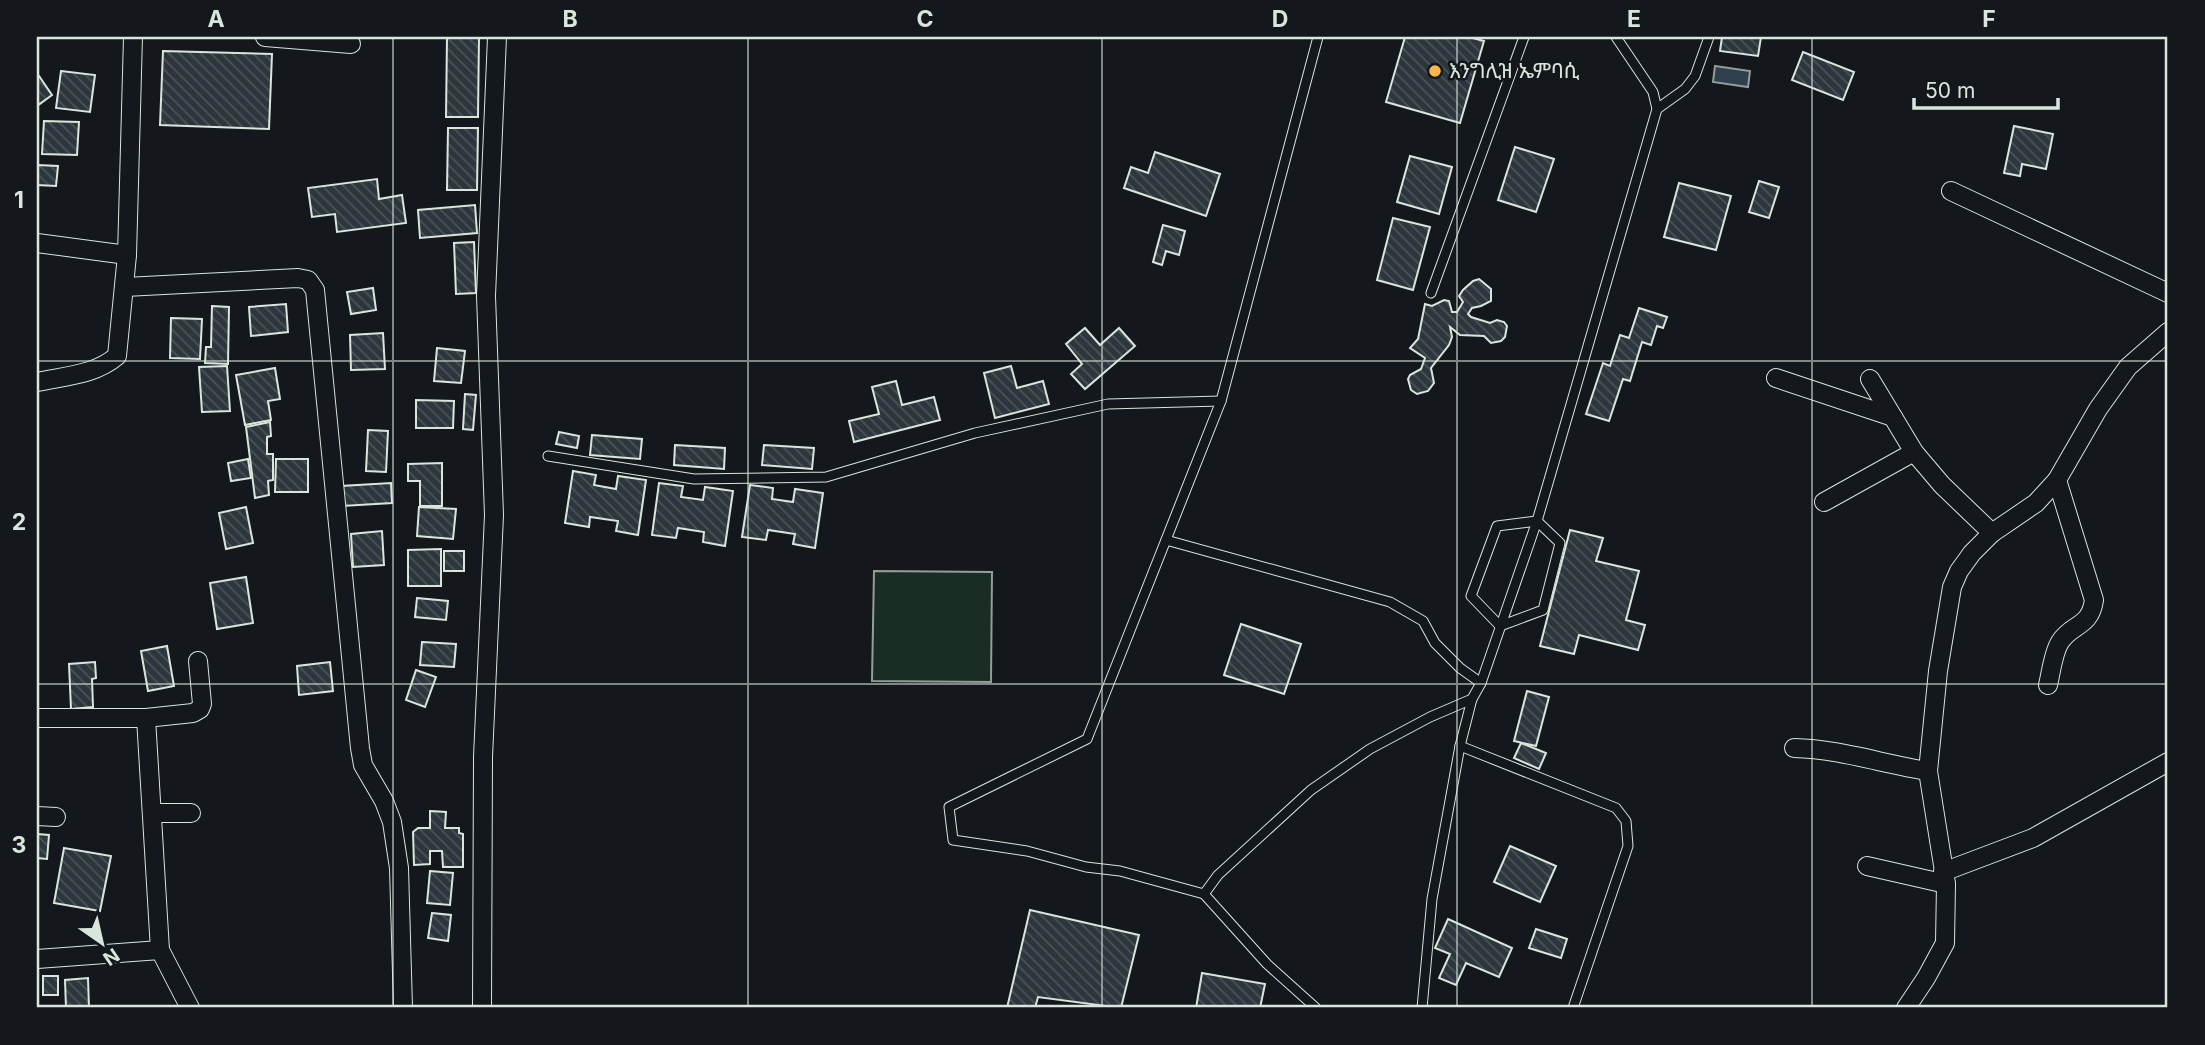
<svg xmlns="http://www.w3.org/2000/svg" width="2205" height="1045" viewBox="0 0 2205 1045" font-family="Inter,'Noto Sans Ethiopic',sans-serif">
  <defs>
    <pattern id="building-back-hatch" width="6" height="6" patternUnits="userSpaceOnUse" patternTransform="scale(1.75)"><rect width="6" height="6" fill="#2c363c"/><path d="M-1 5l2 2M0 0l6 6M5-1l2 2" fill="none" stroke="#4a5358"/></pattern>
  </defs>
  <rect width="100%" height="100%" fill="#14181c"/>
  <!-- pitch -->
  <polygon fill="#1a2d24" stroke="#939e99" stroke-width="2" points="874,571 992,572 991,682 872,681"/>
  <!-- water -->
  <polygon fill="#2f3f4d" stroke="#939e99" stroke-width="2" points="1715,66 1750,71 1748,87 1713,82"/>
  <!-- building -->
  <g fill="url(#building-back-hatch)" stroke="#d8e6dc" stroke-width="2">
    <polygon points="447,37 479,37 478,117 446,117"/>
    <polygon points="1405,37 1469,37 1484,41 1460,123 1386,102"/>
    <polygon points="1722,37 1761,37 1758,56 1720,51"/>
    <polygon points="163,51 272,54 269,129 160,125"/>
    <polygon points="1803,52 1854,72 1843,100 1792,80"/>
    <polygon points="61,71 95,75 90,112 56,108"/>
    <polygon points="37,73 52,95 37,106"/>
    <polygon points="44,121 79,122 77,155 42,154"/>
    <polygon points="2014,126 2053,134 2046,169 2022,164 2020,176 2004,173"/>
    <polygon points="448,128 478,128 477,190 447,190"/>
    <polygon points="1515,147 1554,159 1536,212 1498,200"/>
    <polygon points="1155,152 1220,174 1206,216 1124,188 1131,167 1148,173"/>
    <polygon points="1410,156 1452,167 1439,214 1397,202"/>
    <polygon points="37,165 58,166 56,186 37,185"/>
    <polygon points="377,179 379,199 402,195 406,223 337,232 335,214 312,217 308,188"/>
    <polygon points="1759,181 1779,187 1769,218 1749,212"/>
    <polygon points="1679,183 1731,196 1716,250 1664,237"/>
    <polygon points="475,205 477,233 420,238 418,210"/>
    <polygon points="1393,218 1430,227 1413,290 1377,280"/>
    <polygon points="1163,225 1185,231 1179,255 1166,251 1162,265 1153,262"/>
    <polygon points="474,242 476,293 456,294 454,243"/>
    <polygon points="1479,279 1491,289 1491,301 1481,306 1472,308 1468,314 1471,317 1490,323 1497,320 1504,322 1507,326 1505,337 1501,341 1491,343 1484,336 1460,335 1450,327 1452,337 1449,345 1431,368 1434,383 1428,391 1417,394 1411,390 1408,379 1410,375 1421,369 1425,358 1410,348 1418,339 1425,304 1432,306 1444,300 1449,301 1452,312 1457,312 1463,302 1459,296 1463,290 1473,281"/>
    <polygon points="373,288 376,310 351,314 347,292"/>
    <polygon points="286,304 288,332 251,336 249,307"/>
    <polygon points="212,306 229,307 228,364 205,363 206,347 211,347"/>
    <polygon points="1639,308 1667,317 1663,328 1657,326 1651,345 1642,342 1630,381 1623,379 1609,421 1586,414 1603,363 1610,366 1620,335 1629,338"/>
    <polygon points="171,318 202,319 200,359 170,358"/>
    <polygon points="1085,328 1100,345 1119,328 1135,346 1085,389 1071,374 1082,364 1066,344"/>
    <polygon points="383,333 385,369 351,370 350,335"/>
    <polygon points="437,348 465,351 461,383 434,381"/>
    <polygon points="227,366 230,411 202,412 199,367"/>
    <polygon points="1011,366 1017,388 1043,381 1049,404 995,418 984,373"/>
    <polygon points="275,368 280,399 268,401 271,420 245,425 236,375"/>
    <polygon points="896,381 902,405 934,397 940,420 854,442 849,421 879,414 872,387"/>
    <polygon points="465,394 476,395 473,430 463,429"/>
    <polygon points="416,400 454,401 453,428 416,428"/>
    <polygon points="270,422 271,436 267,437 267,454 273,454 273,480 268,481 269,495 255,498 246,427"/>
    <polygon points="368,430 388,431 386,472 366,471"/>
    <polygon points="559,432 579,436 577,448 556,444"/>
    <polygon points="592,435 642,439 640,459 590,455"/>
    <polygon points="675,445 725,448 724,469 674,465"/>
    <polygon points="764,445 814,448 812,469 762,465"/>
    <polygon points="248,459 251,478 231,481 228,463"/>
    <polygon points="276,459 308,459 308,492 275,492"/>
    <polygon points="442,463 442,506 420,506 420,481 408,481 408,464"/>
    <polygon points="573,471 596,475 594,485 616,489 618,476 646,480 638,535 616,531 618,521 590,517 589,527 565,523"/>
    <polygon points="391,483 392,503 342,506 341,486"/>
    <polygon points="659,483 683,486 681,497 703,500 705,487 733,491 725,546 703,542 704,532 678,528 676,538 652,535"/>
    <polygon points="750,485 773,488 772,499 793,502 795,489 823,493 815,548 793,544 795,534 768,530 766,540 742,537"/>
    <polygon points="246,507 253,543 226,549 219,513"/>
    <polygon points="419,507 456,509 453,539 417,536"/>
    <polygon points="1570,530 1603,538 1596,561 1639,571 1626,620 1645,625 1638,650 1579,635 1574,654 1540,646"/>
    <polygon points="382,531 384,565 353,567 351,534"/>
    <polygon points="441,549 441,586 408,586 408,550"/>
    <rect x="444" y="551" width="20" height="20"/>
    <polygon points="246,577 253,623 217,629 210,583"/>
    <polygon points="417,598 448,601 446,620 415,617"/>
    <polygon points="1241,624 1301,644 1284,694 1224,675"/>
    <polygon points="422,642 456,644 454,667 420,665"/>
    <polygon points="167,646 174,686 148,691 141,651"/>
    <polygon points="95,662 96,678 92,679 93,707 71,709 69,664"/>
    <polygon points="330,662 333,691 299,695 297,666"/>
    <polygon points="416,670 436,677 425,707 406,700"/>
    <polygon points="1527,691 1549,697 1536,746 1514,741"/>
    <polygon points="1521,743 1546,753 1539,769 1514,758"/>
    <polygon points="430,811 446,812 445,828 459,828 459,833 463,834 463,867 443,867 442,851 430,851 430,864 414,865 413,832 418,828 430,828"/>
    <polygon points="37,834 49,835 47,859 37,858"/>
    <polygon points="1510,846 1556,866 1540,902 1494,882"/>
    <polygon points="64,848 111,856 100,911 54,903"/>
    <polygon points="430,871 453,873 450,905 427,903"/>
    <polygon points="1030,910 1139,935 1121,1008 1038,997 1035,1008 1007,1008"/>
    <polygon points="432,913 451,915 448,941 428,938"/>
    <polygon points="1448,919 1512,948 1499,977 1466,963 1456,985 1439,978 1450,954 1435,948"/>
    <polygon points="1536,929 1567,939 1561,958 1529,948"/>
    <polygon points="1202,973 1265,984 1260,1008 1196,1008"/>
    <rect x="43" y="976" width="15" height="19"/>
    <polygon points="88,978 89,1008 66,1008 65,980"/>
  </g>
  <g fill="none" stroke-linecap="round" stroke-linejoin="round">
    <defs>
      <g id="service">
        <polyline points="1318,37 1221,401 1087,739 949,807 953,840 1027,851 1086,867 1120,871 1204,894 1218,875 1311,790 1370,749 1430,717 1472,699 1481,683 1537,521 1657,109 1653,92 1616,37"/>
        <polyline points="1657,109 1685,89 1695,76 1709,37"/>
        <polyline points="1431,293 1524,37"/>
        <polyline points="548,456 694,479 826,477 975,433 1108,404 1221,401"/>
        <polygon points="1537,521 1560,543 1543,610 1500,626 1471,596 1497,526"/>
        <polyline points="1166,540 1390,602 1423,621 1435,643 1460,668 1481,683"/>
        <polyline points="1460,746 1616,808 1626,821 1628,846 1573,1008"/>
        <polyline points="1204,894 1267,964 1316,1008"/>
        <polyline points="1422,1008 1432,899 1460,746 1472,699"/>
      </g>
      <g id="minor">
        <polyline points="265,37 351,44"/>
        <polyline points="1951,191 2168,293"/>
        <polyline points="37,243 127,255"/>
        <polyline points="125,287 298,278 308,280 315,290 360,748 363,765 384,801 392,822 399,868 403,1008"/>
        <polyline points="1776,378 1893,417"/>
        <polyline points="1870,379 1914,452 1942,485 1992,533"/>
        <path d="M37,382C65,376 95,375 117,356L127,255L133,37"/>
        <polyline points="1824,502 1914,452"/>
        <path d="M2048,685C2051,673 2053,653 2060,642C2072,623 2090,628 2094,600L2057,480"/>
        <polyline points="37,718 146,718 193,713 200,709 202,704 198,661"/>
        <polyline points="146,718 160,950 190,1008"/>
        <path d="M1794,748C1839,749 1883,764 1928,771"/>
        <polyline points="153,813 191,813"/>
        <polyline points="37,816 56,817"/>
        <polyline points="1867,866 1946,884"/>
        <polyline points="1943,872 2033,838 2168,762"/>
        <polyline points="37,959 160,950"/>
        <polyline points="482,1008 483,757 494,515 486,296 497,37"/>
        <polyline points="1906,1008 1926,978 1945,943 1946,884 1928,771 1938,671 1952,587 1959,571 1972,553 1992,533 2036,503 2057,480 2098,409 2128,367 2168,332"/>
      </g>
    </defs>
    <!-- service casing -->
    <use href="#service" stroke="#d8e6dc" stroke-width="11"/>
    <!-- minor casing -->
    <use href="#minor" stroke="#d8e6dc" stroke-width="20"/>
    <!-- service -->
    <use href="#service" stroke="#14181c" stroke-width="9"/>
    <!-- minor -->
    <use href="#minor" stroke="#14181c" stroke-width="18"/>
  </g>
  <!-- grid -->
  <path fill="none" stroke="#d8e6dc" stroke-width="2" stroke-opacity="0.55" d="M393,37V1008M748,37V1008M1102,37V1008M1457,37V1008M1812,37V1008M37,361H2168M37,684H2168"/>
  <!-- markers -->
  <circle fill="#ffb74d" stroke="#14181c" stroke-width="2.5" cx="1435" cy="71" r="7"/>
  <g text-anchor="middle" stroke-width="5" stroke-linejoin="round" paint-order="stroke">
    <!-- poi labels -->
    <g font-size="21" fill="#d8e6dc" stroke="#14181c" text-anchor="start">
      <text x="1449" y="78">እንግሊዝ ኤምባሲ</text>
    </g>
  </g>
  <!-- border -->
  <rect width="2205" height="1045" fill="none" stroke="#14181c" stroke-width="77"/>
  <!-- north arrow -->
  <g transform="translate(102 943) rotate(146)" stroke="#14181c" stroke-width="5" paint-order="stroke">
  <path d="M0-5L12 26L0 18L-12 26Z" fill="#d8e6dc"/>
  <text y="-10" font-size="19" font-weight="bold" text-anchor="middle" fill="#d8e6dc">N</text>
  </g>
  <!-- scale -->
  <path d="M1914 98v10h144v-10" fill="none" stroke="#d8e6dc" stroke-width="3.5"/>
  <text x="1925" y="98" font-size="21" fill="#d8e6dc" stroke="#14181c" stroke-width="5" paint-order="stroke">50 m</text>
  <rect x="38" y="38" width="2128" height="968" fill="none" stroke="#d8e6dc" stroke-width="2.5"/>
  <g font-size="23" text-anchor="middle" font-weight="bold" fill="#d8e6dc">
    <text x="216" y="27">A</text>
    <text x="570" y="27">B</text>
    <text x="925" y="27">C</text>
    <text x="1280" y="27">D</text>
    <text x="1634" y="27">E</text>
    <text x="1989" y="27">F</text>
    <text x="19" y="208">1</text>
    <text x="19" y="530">2</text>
    <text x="19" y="853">3</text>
  </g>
</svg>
